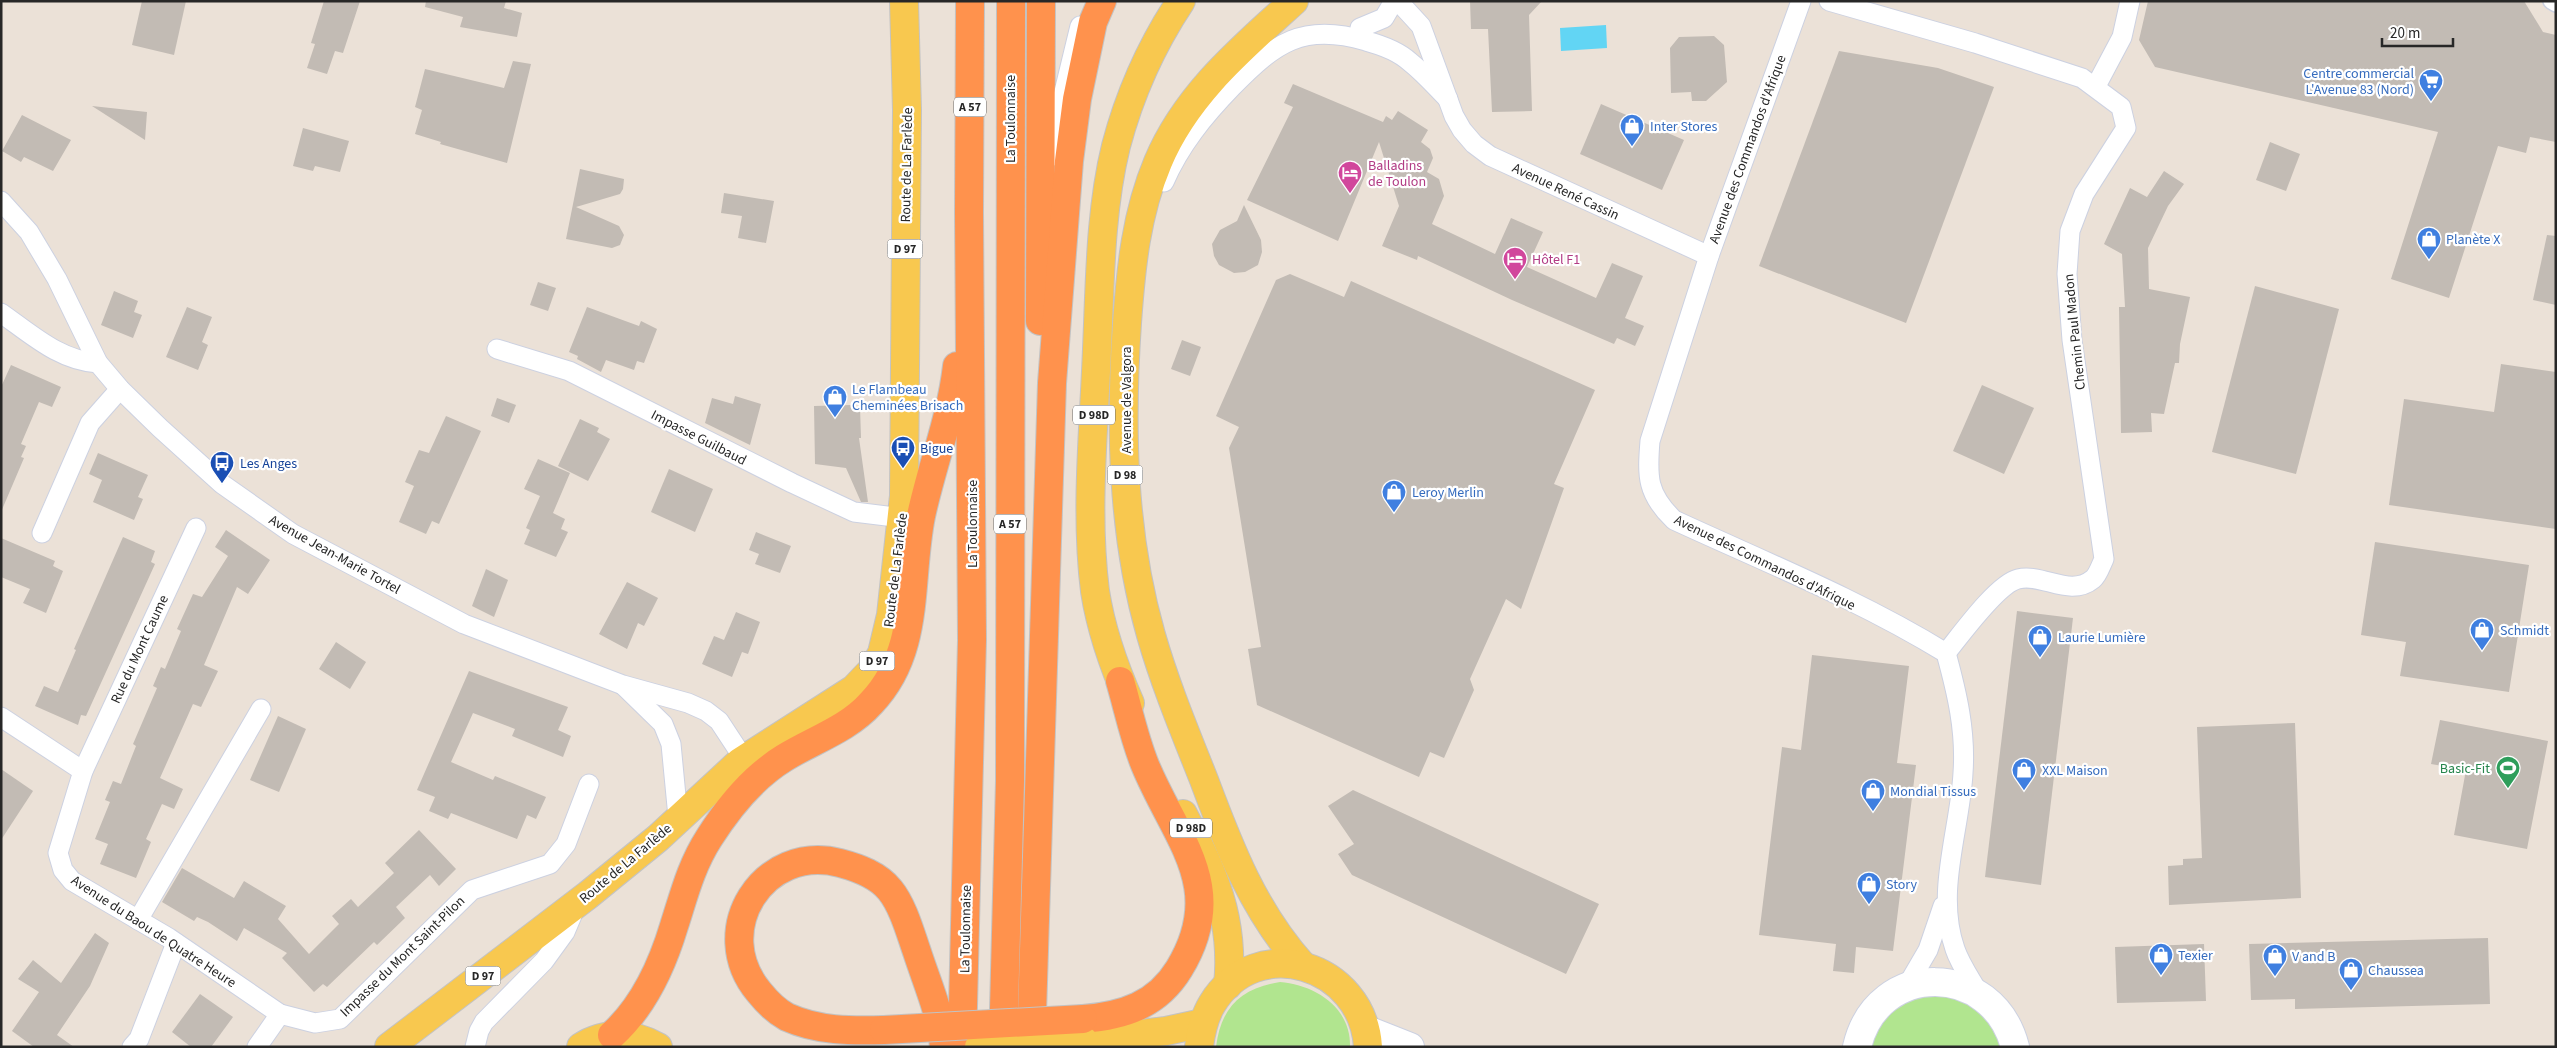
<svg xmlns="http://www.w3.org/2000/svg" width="2557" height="1048" viewBox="0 0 2557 1048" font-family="'Source Sans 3',sans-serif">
  <rect width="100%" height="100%" fill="#ebe1d7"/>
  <!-- green -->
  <g fill="#b1e58f">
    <path d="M1280,982C1315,985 1351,1007 1350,1047H1216C1221,1007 1241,988 1280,982Z"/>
    <polygon points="1955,983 2015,1047 1857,1047 1871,1014"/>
  </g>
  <!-- water -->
  <polygon fill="#62d5f4" points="1606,25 1607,48 1561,51 1560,28"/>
  <!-- building -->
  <g fill="#c2bbb4">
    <polygon points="142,1 186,1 174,55 132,45"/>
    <polygon points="324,1 360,1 343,53 335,51 327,74 307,68 315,44 311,43"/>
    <polygon points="426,1 506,1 504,8 522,13 517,37 460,27 463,17 425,7"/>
    <polygon points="1470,1 1542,1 1529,15 1532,111 1492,112 1488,29 1471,29"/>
    <polygon points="2148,1 2524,1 2543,32 2556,35 2556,142 2530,137 2526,153 2498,146 2449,298 2391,279 2438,132 2155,67 2139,40"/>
    <polygon points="1714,36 1724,45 1727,82 1706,101 1692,101 1691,92 1671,93 1670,48 1679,37"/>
    <polygon points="1839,51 1938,68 1994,87 1906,323 1759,266"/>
    <polygon points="513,61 531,64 507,163 440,144 441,142 415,134 422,110 415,107 425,69 504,88"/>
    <polygon points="1293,84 1383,122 1386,116 1392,120 1398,111 1428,130 1421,142 1430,149 1433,158 1427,172 1439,179 1444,196 1432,224 1495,254 1511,218 1543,232 1527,267 1596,298 1612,263 1643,276 1625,318 1644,326 1635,346 1617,338 1614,344 1512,300 1418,256 1417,260 1382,246 1399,206 1379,142 1338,241 1247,200 1293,107 1284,103"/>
    <polygon points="1601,104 1684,140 1662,190 1580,154"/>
    <polygon points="92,106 147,112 145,140"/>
    <polygon points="22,115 71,140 53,171 24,157 21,162 2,151"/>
    <polygon points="303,128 349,141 340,172 315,166 313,171 293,166"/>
    <polygon points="2270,142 2300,154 2286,191 2256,180"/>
    <polygon points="580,169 624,179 623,189 620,194 576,207 619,226 624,235 620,245 612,248 566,239"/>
    <polygon points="2164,171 2184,184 2168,206 2148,248 2149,289 2190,297 2180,344 2179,363 2175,363 2164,414 2151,413 2152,432 2121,433 2119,307 2125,307 2122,254 2104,244 2130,188 2147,197"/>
    <polygon points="724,193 774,201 766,243 738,238 742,216 721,213"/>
    <polygon points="1244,205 1261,240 1262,252 1258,265 1245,272 1234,273 1219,265 1214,256 1212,244 1220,230 1237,221"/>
    <polygon points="2547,235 2556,236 2556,305 2533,300"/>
    <polygon points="1290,274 1344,297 1351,281 1595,390 1554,484 1564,488 1521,609 1506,599 1470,679 1474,690 1444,758 1430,752 1419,777 1257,705 1248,649 1261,647 1229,448 1239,427 1216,416 1276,280"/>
    <polygon points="538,282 556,288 548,311 530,305"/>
    <polygon points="2255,286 2339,309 2296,474 2212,452"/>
    <polygon points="114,291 138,301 134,312 142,315 133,338 101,325"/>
    <polygon points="187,307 212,317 202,342 208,345 198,370 166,357"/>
    <polygon points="587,307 639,326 641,321 657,329 644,363 637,361 634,370 606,360 601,372 577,359 578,356 569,352"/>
    <polygon points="1182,340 1201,347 1190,376 1171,369"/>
    <polygon points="2501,364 2556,372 2556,529 2389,505 2404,399 2494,412"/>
    <polygon points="11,365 61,387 52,407 39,402 21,444 26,446 21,457 24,458 1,512 1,387"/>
    <polygon points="1982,385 2034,408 2004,474 1953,451"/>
    <polygon points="735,396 761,404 750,445 705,423 712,398 733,404"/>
    <polygon points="497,398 516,405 509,423 491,416"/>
    <polygon points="851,405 851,407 860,407 861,438 859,438 868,502 861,502 846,468 815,464 814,406"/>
    <polygon points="446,416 481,431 439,524 432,521 426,534 399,522 414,486 405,482 419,450 429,453"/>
    <polygon points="580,419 599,428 597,432 610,439 588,481 558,466"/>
    <polygon points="98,453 148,475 138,497 143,499 134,520 93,502 102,480 89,474"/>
    <polygon points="538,459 570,473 553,513 565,519 561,529 568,532 556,557 524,544 530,530 526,528 540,496 524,489"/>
    <polygon points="669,469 713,489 695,532 651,512"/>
    <polygon points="226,530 270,560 248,594 237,587 204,665 218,671 201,707 193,704 160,778 183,789 174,809 162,804 146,839 151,842 136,878 100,864 108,844 95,839 110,802 105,800 113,781 121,784 136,746 133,744 157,688 153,686 161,667 165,669 181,631 177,629 193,594 202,597 228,556 215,547"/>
    <polygon points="756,532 791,546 780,573 755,564 759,554 749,550"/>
    <polygon points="123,537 155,551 151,562 155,564 86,716 81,715 78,725 35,706 44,686 58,692 76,650 74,649"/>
    <polygon points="1,538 55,561 53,566 63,571 46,613 23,603 30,589 1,577"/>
    <polygon points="2375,542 2529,565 2509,692 2400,676 2406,642 2361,635"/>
    <polygon points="486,569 508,580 494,617 472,606"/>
    <polygon points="627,582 658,598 644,626 638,623 627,649 599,634"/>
    <polygon points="2017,611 2073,618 2041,885 1985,877"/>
    <polygon points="736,612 760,622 748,654 742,652 732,677 702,664 714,636 724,640"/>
    <polygon points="336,642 366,662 350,689 319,669"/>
    <polygon points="1812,655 1909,666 1897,763 1916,765 1893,951 1856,947 1854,973 1833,971 1836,944 1759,935 1782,747 1801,750"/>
    <polygon points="469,671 568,707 558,730 571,736 563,757 512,736 515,729 473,713 451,762 493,780 495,776 546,797 536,819 527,815 517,839 451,813 448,819 429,811 435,797 417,790"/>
    <polygon points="278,716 306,729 279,792 250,780"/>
    <polygon points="2440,720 2548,741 2527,849 2454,835 2466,770 2431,764"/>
    <polygon points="2295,723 2301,898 2169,905 2168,866 2183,865 2183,859 2202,858 2197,727"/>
    <polygon points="1,769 33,791 1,840"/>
    <polygon points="1353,790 1599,904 1566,974 1352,875 1338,854 1354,844 1328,806"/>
    <polygon points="419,830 456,869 439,886 430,875 396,907 405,918 377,945 374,942 327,987 323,984 314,992 282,958 287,953 244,928 237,941 208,922 197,917 194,921 162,902 182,868 234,898 244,881 286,906 278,919 309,954 339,924 332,916 351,899 358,907 394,873 385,863"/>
    <polygon points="95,933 109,943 90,986 57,1035 74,1047 34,1047 12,1031 39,992 18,979 33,960 61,983"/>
    <polygon points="2488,938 2490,1004 2295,1009 2295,999 2251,1000 2249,944"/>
    <polygon points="2204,944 2206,1001 2117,1003 2115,947"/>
    <polygon points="200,994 233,1017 211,1047 191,1047 172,1032"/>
  </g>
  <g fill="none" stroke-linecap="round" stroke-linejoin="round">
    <defs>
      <polyline id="pedestrian" points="2551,1 2556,4"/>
      <g id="minor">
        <polyline points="1398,1 1421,26 1454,116 1462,130 1474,144 1490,156 1709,256"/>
        <path d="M1801,1L1709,256L1650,441C1647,477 1647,494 1674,520C1765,562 1860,600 1946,653C1957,693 1966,731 1963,773C1960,830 1935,892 1955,949C1960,964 1970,978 1978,992"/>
        <path d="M1829,1L1975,43L2082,78L2121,107L2126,128L2084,194L2070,231L2067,274L2072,340L2104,559C2101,565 2098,575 2093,579C2070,598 2043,573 2018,579C1997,584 1960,636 1946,653"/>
        <polyline points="1358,38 1360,28 1384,18 1394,1"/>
        <polyline points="2096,86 2122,37 2130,1"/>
        <polyline points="1056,156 1063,96 1080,26"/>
        <path d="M1164,182C1180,145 1204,116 1232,87C1275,43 1303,22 1366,41C1381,45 1398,51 1410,62C1424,73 1436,87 1448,99"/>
        <polyline points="1,201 29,232 57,279 98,363 120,389 160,428 222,484 293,534 464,624 623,685 688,703 706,711 719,721 744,759"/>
        <path d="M1,313C31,334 60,361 98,363"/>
        <polyline points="497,349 569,371 792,483 854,512 903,518"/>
        <polyline points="42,533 90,423 120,389"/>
        <polyline points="624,686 663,724 671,744 678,817"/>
        <polyline points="1,717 83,771 58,853 63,870 72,881 169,938 280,1014 257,1047"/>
        <polyline points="83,771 196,528"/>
        <polyline points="138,920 261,709"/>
        <polyline points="1907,986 1928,950 1943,906"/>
        <polyline points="280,1014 315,1023 340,1019 472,890 550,864 566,844 589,784"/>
        <polyline points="132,1047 139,1039 176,943"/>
        <polyline points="475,1047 479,1031 484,1022 544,961 565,932 576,906"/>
      </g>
      <g id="secondary">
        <polyline points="1367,1030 1410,1047"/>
        <path d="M1857,1047C1877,960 1993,961 2015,1047"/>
      </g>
      <g id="primary">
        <path d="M1294,1C1241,49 1186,95 1158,162C1136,214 1131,268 1127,323C1120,427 1122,534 1151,635C1165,684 1185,732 1204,780C1229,847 1254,912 1303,966"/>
        <path d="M1130,703C1114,667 1101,630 1095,591C1085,511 1094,429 1097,349C1100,282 1100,211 1116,146C1130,93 1151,46 1181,1"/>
        <path d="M1183,814C1213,870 1235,920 1228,985"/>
        <polyline points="1084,1041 1166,1031 1203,1023"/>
        <polyline points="389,1047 588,895 658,838 740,762 854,689 873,669 882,653 891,615 904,496 907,110 904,1"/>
        <path d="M581,1047C605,1031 634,1033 658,1047"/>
        <path d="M1199,1047C1201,1031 1204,1017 1212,1004C1256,931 1363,964 1368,1047"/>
      </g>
      <g id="motorway">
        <polyline points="1040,321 1041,1"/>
        <path d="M1083,1019C1123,1016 1157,1005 1179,969C1229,887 1176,840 1145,765C1134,738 1128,708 1120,681"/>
        <path d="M884,1030C851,1031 818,1031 787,1017C776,1011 767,1002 759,992C708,931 763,843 840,863C859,868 878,875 890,890C903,906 910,932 917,952C927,983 941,1014 944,1047"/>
        <path d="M612,1035C643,1007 662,966 674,926C684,895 691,866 709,838C728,808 753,777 784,758C813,740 848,729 871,703C921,651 908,581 921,516C932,465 951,418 957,366"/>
        <polyline points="1031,1045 1052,383 1069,161 1077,99 1093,22 1102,1"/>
        <polyline points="962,1047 972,640 969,212 970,1"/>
        <polyline points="1003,1047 1010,781 1011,1"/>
      </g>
    </defs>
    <!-- pedestrian casing -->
    <use href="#pedestrian" stroke="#ccd1e1" stroke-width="18"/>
    <!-- minor casing -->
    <use href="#minor" stroke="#ccd1e1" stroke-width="21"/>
    <!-- secondary casing -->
    <use href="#secondary" stroke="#ccd1e1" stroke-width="30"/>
    <!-- primary casing -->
    <use href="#primary" stroke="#c3c3c3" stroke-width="30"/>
    <!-- motorway casing -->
    <use href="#motorway" stroke="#c3c3c3" stroke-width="30"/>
    <!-- pedestrian -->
    <use href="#pedestrian" stroke="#fff" stroke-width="15"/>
    <!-- minor -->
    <use href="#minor" stroke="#fff" stroke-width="19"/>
    <!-- secondary -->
    <use href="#secondary" stroke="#fff" stroke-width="28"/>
    <!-- primary -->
    <use href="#primary" stroke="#f8c84f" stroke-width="28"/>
    <!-- motorway -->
    <use href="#motorway" stroke="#ff924d" stroke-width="28"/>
    <defs>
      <polyline id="primary-bridge" points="979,1047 1084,1041"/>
      <polyline id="motorway-bridge" points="884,1030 1083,1019"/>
    </defs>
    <!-- primary-bridge casing -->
    <use href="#primary-bridge" stroke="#c3c3c3" stroke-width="30" stroke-linecap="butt"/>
    <!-- motorway-bridge casing -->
    <use href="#motorway-bridge" stroke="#c3c3c3" stroke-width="30" stroke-linecap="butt"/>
    <!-- primary-bridge -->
    <use href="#primary-bridge" stroke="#f8c84f" stroke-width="28"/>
    <!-- motorway-bridge -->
    <use href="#motorway-bridge" stroke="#ff924d" stroke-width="28"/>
  </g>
  <!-- icons -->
  <defs>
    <symbol id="supermarket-pin" viewBox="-11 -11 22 30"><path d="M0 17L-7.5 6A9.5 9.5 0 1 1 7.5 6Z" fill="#3f7fe0" stroke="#fff"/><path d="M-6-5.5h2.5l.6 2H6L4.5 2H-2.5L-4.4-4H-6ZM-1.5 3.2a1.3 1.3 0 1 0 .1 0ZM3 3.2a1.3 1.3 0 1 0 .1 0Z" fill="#fff"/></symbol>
    <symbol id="shop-pin" viewBox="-11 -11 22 30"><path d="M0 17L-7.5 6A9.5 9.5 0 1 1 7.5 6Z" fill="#3f7fe0" stroke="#fff"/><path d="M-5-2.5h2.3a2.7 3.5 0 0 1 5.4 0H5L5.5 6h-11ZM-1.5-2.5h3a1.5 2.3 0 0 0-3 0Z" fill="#fff"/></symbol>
    <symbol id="hotel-pin" viewBox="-11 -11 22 30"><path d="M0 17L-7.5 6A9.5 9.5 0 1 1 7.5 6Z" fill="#d1479c" stroke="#fff"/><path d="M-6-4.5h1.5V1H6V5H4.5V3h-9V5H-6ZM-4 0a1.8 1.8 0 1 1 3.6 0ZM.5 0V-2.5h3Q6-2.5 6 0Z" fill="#fff"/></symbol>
    <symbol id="bus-pin" viewBox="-11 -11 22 30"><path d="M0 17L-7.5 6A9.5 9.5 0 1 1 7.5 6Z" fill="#1a4fb4" stroke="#fff"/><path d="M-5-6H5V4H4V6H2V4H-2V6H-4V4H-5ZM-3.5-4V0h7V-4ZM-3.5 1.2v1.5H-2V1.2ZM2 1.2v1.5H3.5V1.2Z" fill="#fff"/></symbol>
    <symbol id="stadium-pin" viewBox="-11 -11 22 30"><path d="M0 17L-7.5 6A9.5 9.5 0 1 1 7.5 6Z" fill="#2e9e5b" stroke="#fff"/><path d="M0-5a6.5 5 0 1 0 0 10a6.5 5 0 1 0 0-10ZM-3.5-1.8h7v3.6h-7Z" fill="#fff"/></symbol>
  </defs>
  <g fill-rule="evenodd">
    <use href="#supermarket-pin" x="2417" y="67" width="28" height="38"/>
    <use href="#shop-pin" x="1618" y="112" width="28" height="38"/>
    <use href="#hotel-pin" x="1336" y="159" width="28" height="38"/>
    <use href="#shop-pin" x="2415" y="225" width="28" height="38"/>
    <use href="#hotel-pin" x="1501" y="245" width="28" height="38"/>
    <use href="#shop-pin" x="821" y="383" width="28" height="38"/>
    <use href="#bus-pin" x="889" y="434" width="28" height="38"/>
    <use href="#bus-pin" x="208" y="449" width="28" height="38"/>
    <use href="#shop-pin" x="1380" y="478" width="28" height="38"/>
    <use href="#shop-pin" x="2468" y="616" width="28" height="38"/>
    <use href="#shop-pin" x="2026" y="623" width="28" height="38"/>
    <use href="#stadium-pin" x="2494" y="754" width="28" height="38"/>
    <use href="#shop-pin" x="2010" y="756" width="28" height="38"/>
    <use href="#shop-pin" x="1859" y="777" width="28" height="38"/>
    <use href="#shop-pin" x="1855" y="870" width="28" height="38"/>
    <use href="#shop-pin" x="2147" y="941" width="28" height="38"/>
    <use href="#shop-pin" x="2261" y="942" width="28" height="38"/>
    <use href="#shop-pin" x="2337" y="956" width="28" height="38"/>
  </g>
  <g text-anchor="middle" stroke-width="4.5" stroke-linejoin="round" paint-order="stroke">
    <!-- shield labels -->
    <g fill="#fff" stroke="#686868" stroke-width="1">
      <rect x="954" y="97.5" width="32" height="19" rx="4"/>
      <rect x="887.5" y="239.5" width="35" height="19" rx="4"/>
      <rect x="1073" y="405.5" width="42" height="19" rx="4"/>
      <rect x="1107.5" y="465.5" width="35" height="19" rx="4"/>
      <rect x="994" y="514.5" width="32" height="19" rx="4"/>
      <rect x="859.5" y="651.5" width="35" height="19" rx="4"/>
      <rect x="1170" y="818.5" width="42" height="19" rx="4"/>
      <rect x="465.5" y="966.5" width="35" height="19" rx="4"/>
    </g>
    <g font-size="12" font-weight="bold" fill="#272727">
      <text x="970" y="111">A 57</text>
      <text x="905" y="253">D 97</text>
      <text x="1094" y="419">D 98D</text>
      <text x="1125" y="479">D 98</text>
      <text x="1010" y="528">A 57</text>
      <text x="877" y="665">D 97</text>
      <text x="1191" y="832">D 98D</text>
      <text x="483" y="980">D 97</text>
    </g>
    <!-- shop labels -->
    <g font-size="14" fill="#366cbe" stroke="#fff" text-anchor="start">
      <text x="2414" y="78" text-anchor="end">Centre commercial<tspan x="2414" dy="16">L'Avenue 83 (Nord)</tspan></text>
      <text x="1650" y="131">Inter Stores</text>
      <text x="2446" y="244">Planète X</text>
      <text x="852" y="394">Le Flambeau<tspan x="852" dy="16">Cheminées Brisach</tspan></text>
      <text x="1412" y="497">Leroy Merlin</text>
      <text x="2500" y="635">Schmidt</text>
      <text x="2058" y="642">Laurie Lumière</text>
      <text x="2042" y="775">XXL Maison</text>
      <text x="1890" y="796">Mondial Tissus</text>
      <text x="1886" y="889">Story</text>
      <text x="2178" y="960">Texier</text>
      <text x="2292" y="961">V and B</text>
      <text x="2368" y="975">Chaussea</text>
    </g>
    <!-- street labels -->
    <g font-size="14" fill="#272727" stroke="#fff">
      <text transform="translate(1010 119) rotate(-90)" y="5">La Toulonnaise</text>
      <text transform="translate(1747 149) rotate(-70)" y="5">Avenue des Commandos d'Afrique</text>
      <text transform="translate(906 165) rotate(-89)" y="5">Route de La Farlède</text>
      <text transform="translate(1566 191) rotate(25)" y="5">Avenue René Cassin</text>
      <text transform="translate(2074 332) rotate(-96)" y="5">Chemin Paul Madon</text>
      <text transform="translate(1126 400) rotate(-90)" y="5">Avenue de Valgora</text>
      <text transform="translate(699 437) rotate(27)" y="5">Impasse Guilbaud</text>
      <text transform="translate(972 524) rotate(-90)" y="5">La Toulonnaise</text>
      <text transform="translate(335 554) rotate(29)" y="5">Avenue Jean-Marie Tortel</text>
      <text transform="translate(1765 562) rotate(26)" y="5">Avenue des Commandos d'Afrique</text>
      <text transform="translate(895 570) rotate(-83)" y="5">Route de La Farlède</text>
      <text transform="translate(139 649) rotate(-65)" y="5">Rue du Mont Caume</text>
      <text transform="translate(625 863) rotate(-40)" y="5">Route de La Farlède</text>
      <text transform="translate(965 929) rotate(-89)" y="5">La Toulonnaise</text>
      <text transform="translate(154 931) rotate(33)" y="5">Avenue du Baou de Quatre Heure</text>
      <text transform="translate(402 956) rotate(-44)" y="5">Impasse du Mont Saint-Pilon</text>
    </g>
    <!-- hotel labels -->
    <g font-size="14" fill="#b23c85" stroke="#fff" text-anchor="start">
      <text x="1368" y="170">Balladins<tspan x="1368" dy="16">de Toulon</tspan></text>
      <text x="1532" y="264">Hôtel F1</text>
    </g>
    <!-- transit labels -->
    <g font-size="14" fill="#164399" stroke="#fff" text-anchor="start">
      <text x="920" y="453">Bigue</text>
      <text x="240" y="468">Les Anges</text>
    </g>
    <!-- leisure labels -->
    <g font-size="14" fill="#27864d" stroke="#fff" text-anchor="end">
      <text x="2490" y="773">Basic-Fit</text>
    </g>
  </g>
  <!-- border -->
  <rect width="2557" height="1048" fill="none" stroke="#272727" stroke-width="5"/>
  <!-- scale -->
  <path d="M2382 38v8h71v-8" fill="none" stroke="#272727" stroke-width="2.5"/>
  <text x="2390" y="38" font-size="15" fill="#272727" stroke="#ffffff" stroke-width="4" paint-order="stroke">20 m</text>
</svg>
